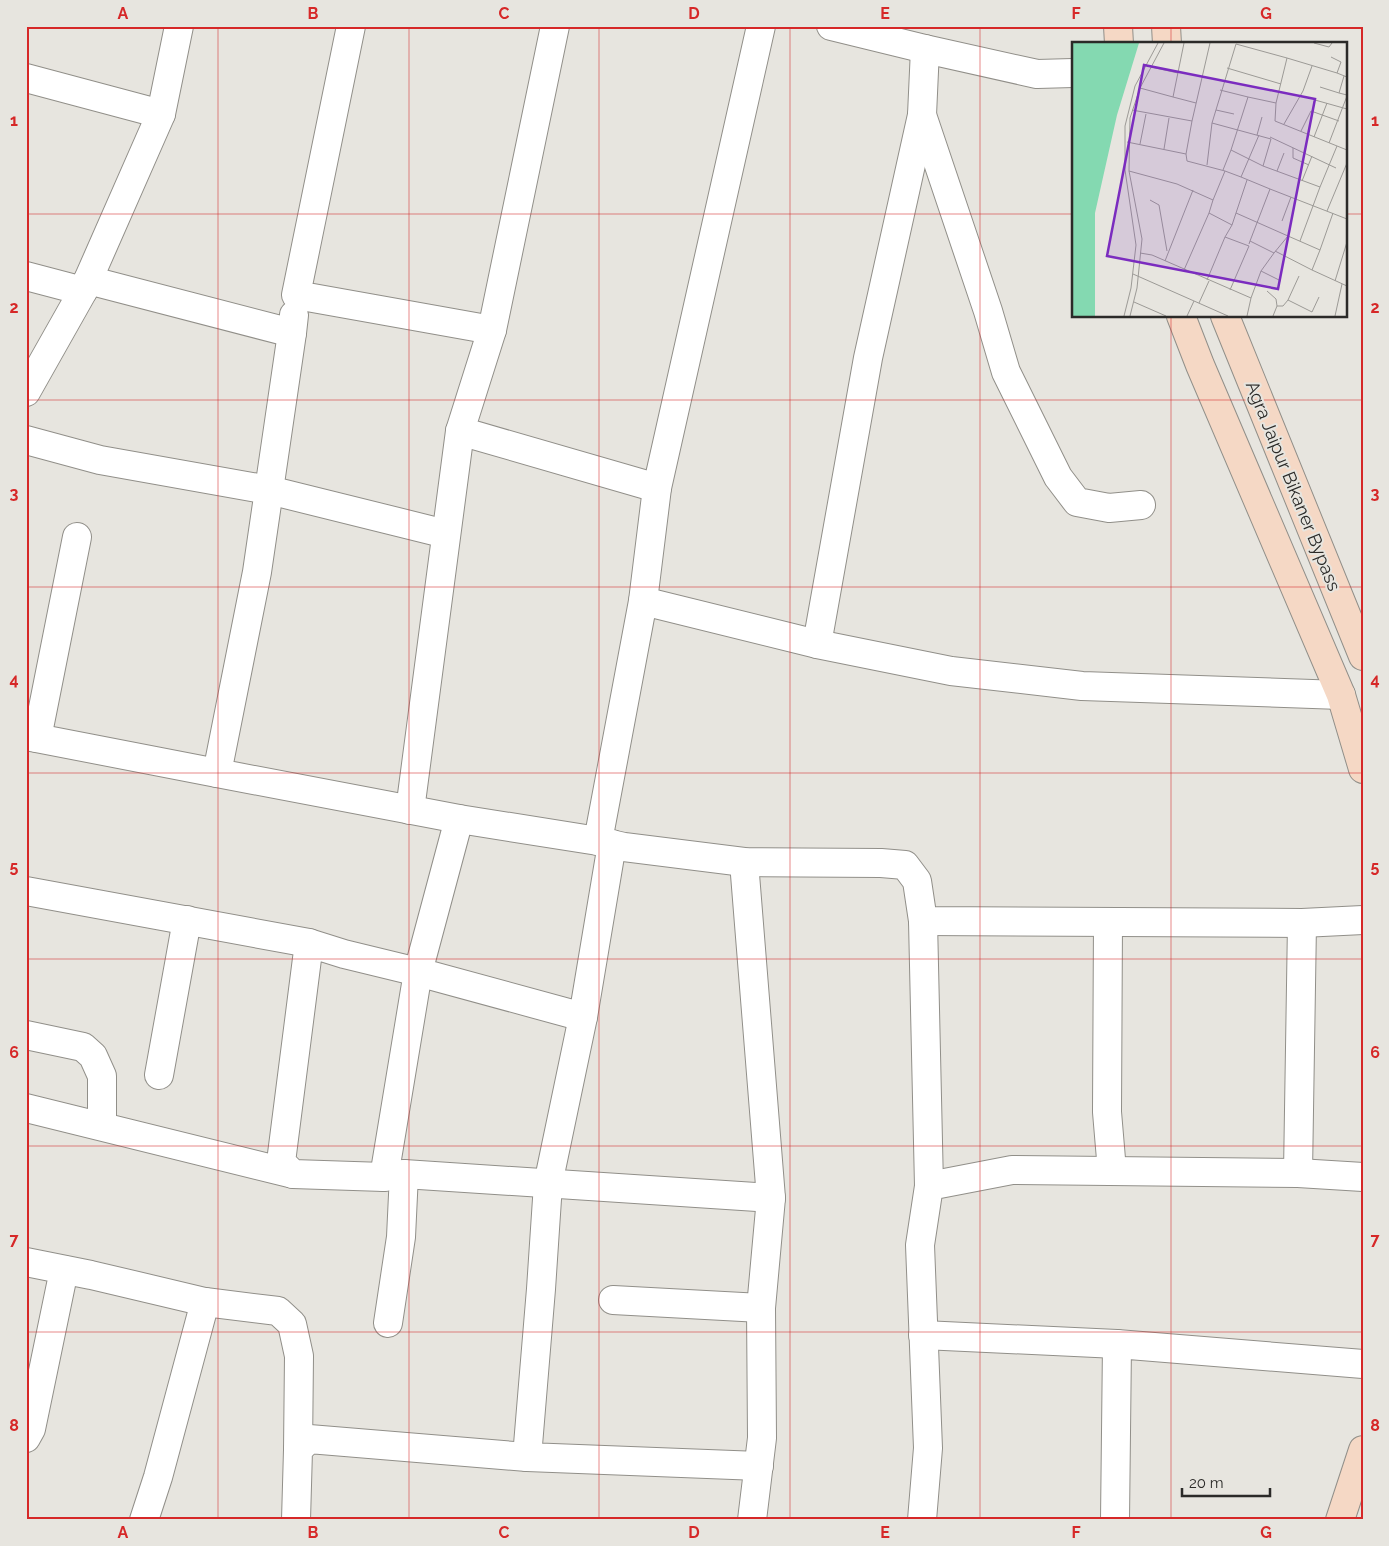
<svg xmlns="http://www.w3.org/2000/svg" width="1389" height="1546" viewBox="0 0 1389 1546" font-family="Raleway,sans-serif">
  <rect width="100%" height="100%" fill="#e7e5df"/>
  <g fill="none" stroke-linecap="round" stroke-linejoin="round">
    <defs>
      <g id="minor">
        <polyline points="179,26 161,114 88,280 292,333 294,315"/>
        <polyline points="351,26 296,295 492,330 460,431 657,488 643,601 817,644 951,671 1082,686 1341,695"/>
        <polyline points="26,78 161,114"/>
        <polyline points="922,115 988,311 1006,372 1058,477 1077,502 1109,508 1141,505"/>
        <polyline points="26,276 83,291"/>
        <polyline points="492,330 555,26"/>
        <polyline points="292,333 257,572 217,773 459,819"/>
        <polyline points="26,392 83,291 88,280"/>
        <polyline points="26,440 100,460 269,490 446,534"/>
        <polyline points="657,488 761,26"/>
        <polyline points="643,601 598,841 624,847 744,862 881,863 905,865 917,881 923,921 1302,923 1363,920"/>
        <polyline points="817,644 868,358 922,115 925,49"/>
        <polyline points="26,736 217,773"/>
        <polyline points="37,738 77,537"/>
        <polyline points="410,810 460,431"/>
        <polyline points="612,844 583,1017 418,972 344,954 309,943 281,1162 293,1174 384,1177 404,1174 771,1198 744,862"/>
        <polyline points="26,891 309,943"/>
        <polyline points="923,921 929,1186"/>
        <polyline points="1108,922 1107,1112 1112,1171"/>
        <polyline points="583,1017 548,1184 541,1289 527,1457 759,1466"/>
        <polyline points="26,1035 83,1047 93,1056 102,1076 102,1126"/>
        <polyline points="159,1075 187,920"/>
        <polyline points="26,1108 293,1174"/>
        <polyline points="1298,1173 1302,923"/>
        <polyline points="384,1177 418,972 459,819 598,841"/>
        <polyline points="26,1262 91,1275 205,1302 278,1311 292,1324 299,1356 298,1450"/>
        <polyline points="613,1300 761,1308"/>
        <polyline points="388,1323 401,1237 404,1174"/>
        <polyline points="923,1335 1117,1344"/>
        <polyline points="26,1438 31,1429 64,1270"/>
        <polyline points="144,1520 158,1477 205,1302"/>
        <polyline points="296,1520 298,1450 309,1439 527,1457"/>
        <polyline points="752,1520 762,1438 761,1308 771,1198"/>
        <polyline points="922,1520 928,1448 920,1245 929,1186 1012,1170 1298,1173 1363,1177"/>
        <polyline points="1115,1520 1117,1344 1363,1364"/>
      </g>
      <polyline id="tertiary" points="831,26 925,49 1037,74 1073,73"/>
      <g id="secondary">
        <polyline points="1118,26 1119,44"/>
        <polyline points="1166,26 1167,44"/>
        <polyline points="1181,316 1200,365 1341,695 1363,769"/>
        <polyline points="1225,316 1363,656"/>
        <polyline points="1340,1520 1363,1450"/>
      </g>
    </defs>
    <!-- minor casing -->
    <use href="#minor" stroke="#918f89" stroke-width="30"/>
    <!-- tertiary casing -->
    <use href="#tertiary" stroke="#918f89" stroke-width="30"/>
    <!-- secondary casing -->
    <use href="#secondary" stroke="#918f89" stroke-width="30"/>
    <!-- minor -->
    <use href="#minor" stroke="#fff" stroke-width="28"/>
    <!-- tertiary -->
    <use href="#tertiary" stroke="#fff" stroke-width="28"/>
    <!-- secondary -->
    <use href="#secondary" stroke="#f5d8c5" stroke-width="28"/>
  </g>
  <!-- grid -->
  <path fill="none" stroke="#d62828" stroke-width="1" stroke-opacity="0.55" d="M218,26V1520M409,26V1520M599,26V1520M790,26V1520M980,26V1520M1171,26V44M26,214H1073M1345,214H1363M1171,316V1520M26,400H1363M26,587H1363M26,773H1363M26,959H1363M26,1146H1363M26,1332H1363"/>
  <g text-anchor="middle" stroke-width="4" stroke-linejoin="round" paint-order="stroke">
    <!-- street labels -->
    <g font-size="18" fill="#2b2a28" stroke="#e7e5df">
      <text transform="translate(1293 486) rotate(68)" y="6">Agra Jaipur Bikaner Bypass</text>
    </g>
  </g>
  <!-- overview -->
  <g transform="translate(1072 42)">
    <rect width="275" height="275" fill="#e7e5df"/>
    <path d="M0,1H67L45,73L23,171V274H0Z" fill="#84d9b1"/>
    <path fill="none" stroke="#9c9a96" stroke-width="1" d="M242,1L257,5L260,1M259,15L269,20L265,31L275,35M215,16L265,31M79,25L106,31M155,26L209,42M272,34L267,51L275,53M248,45L267,51M68,46L101,55L112,1M148,48L176,55L159,108M101,55L124,61M243,58L275,67M204,61L203,79L275,108M60,68L120,79L138,1M144,68L162,72M140,81L164,2L215,16L204,61L176,55M212,82L231,49L240,24M229,89L239,69L267,79M185,93L190,75M198,95L264,126M242,95L255,61M55,100L114,112L115,119L153,129L141,158M257,101L275,54M68,102L74,72M221,106V116L237,123M92,107L97,76M114,112L120,79M135,123L140,81L199,97L191,124L159,108L151,128M191,124L248,145L265,104M57,129L105,142L141,158L137,171L160,183L153,195L177,204L158,248M153,129L169,135L187,93M205,129L212,111M169,135L198,147L178,199M230,139L240,114M198,147L275,177M78,158L87,163L95,209M255,169L275,121M164,171L216,194L202,211M210,179L219,155M160,183L175,138M228,199L248,145M177,202L178,199L202,211L189,229L179,256M248,208L261,171M203,209L240,228L248,208L216,194M68,211L80,213L179,256L175,274M93,219L121,148M112,228L137,171M240,228L275,244M189,229L209,239M61,232L156,274M135,238L153,195M263,239L275,200M195,249L204,257L205,264M216,258L227,234M62,260L94,274M127,261L137,239M52,274L59,246L64,203L53,128V84L63,44L86,1M58,274L65,246L70,197L57,129L58,76L68,46L92,1M115,274L122,259M201,274L205,264H211L216,258L240,270L247,255M263,274L270,242"/>
    <path fill="#7b2cbf" fill-opacity="0.15" stroke="#7b2cbf" stroke-width="2.5" d="M72,23L243,57L206,247L35,214Z"/>
    <rect width="275" height="275" fill="none" stroke="#2b2a28" stroke-width="2.5"/>
  </g>
  <!-- border -->
  <rect width="1389" height="1546" fill="none" stroke="#e7e5df" stroke-width="55"/>
  <!-- scale -->
  <path d="M1182 1488v8h88v-8" fill="none" stroke="#2b2a28" stroke-width="2.5"/>
  <text x="1189" y="1488" font-size="15" fill="#2b2a28" stroke="#e7e5df" stroke-width="4" paint-order="stroke">20 m</text>
  <rect x="28" y="28" width="1334" height="1490" fill="none" stroke="#d62828" stroke-width="2"/>
  <g font-size="16" text-anchor="middle" font-weight="bold" fill="#d62828">
    <text x="123" y="19">A</text>
    <text x="313" y="19">B</text>
    <text x="504" y="19">C</text>
    <text x="694" y="19">D</text>
    <text x="885" y="19">E</text>
    <text x="1076" y="19">F</text>
    <text x="1266" y="19">G</text>
    <text x="14" y="126">1</text>
    <text x="1375" y="126">1</text>
    <text x="14" y="313">2</text>
    <text x="1375" y="313">2</text>
    <text x="14" y="499">3</text>
    <text x="1375" y="499">3</text>
    <text x="14" y="685">4</text>
    <text x="1375" y="685">4</text>
    <text x="14" y="872">5</text>
    <text x="1375" y="872">5</text>
    <text x="14" y="1058">6</text>
    <text x="1375" y="1058">6</text>
    <text x="14" y="1245">7</text>
    <text x="1375" y="1245">7</text>
    <text x="14" y="1431">8</text>
    <text x="1375" y="1431">8</text>
    <text x="123" y="1538">A</text>
    <text x="313" y="1538">B</text>
    <text x="504" y="1538">C</text>
    <text x="694" y="1538">D</text>
    <text x="885" y="1538">E</text>
    <text x="1076" y="1538">F</text>
    <text x="1266" y="1538">G</text>
  </g>
</svg>
